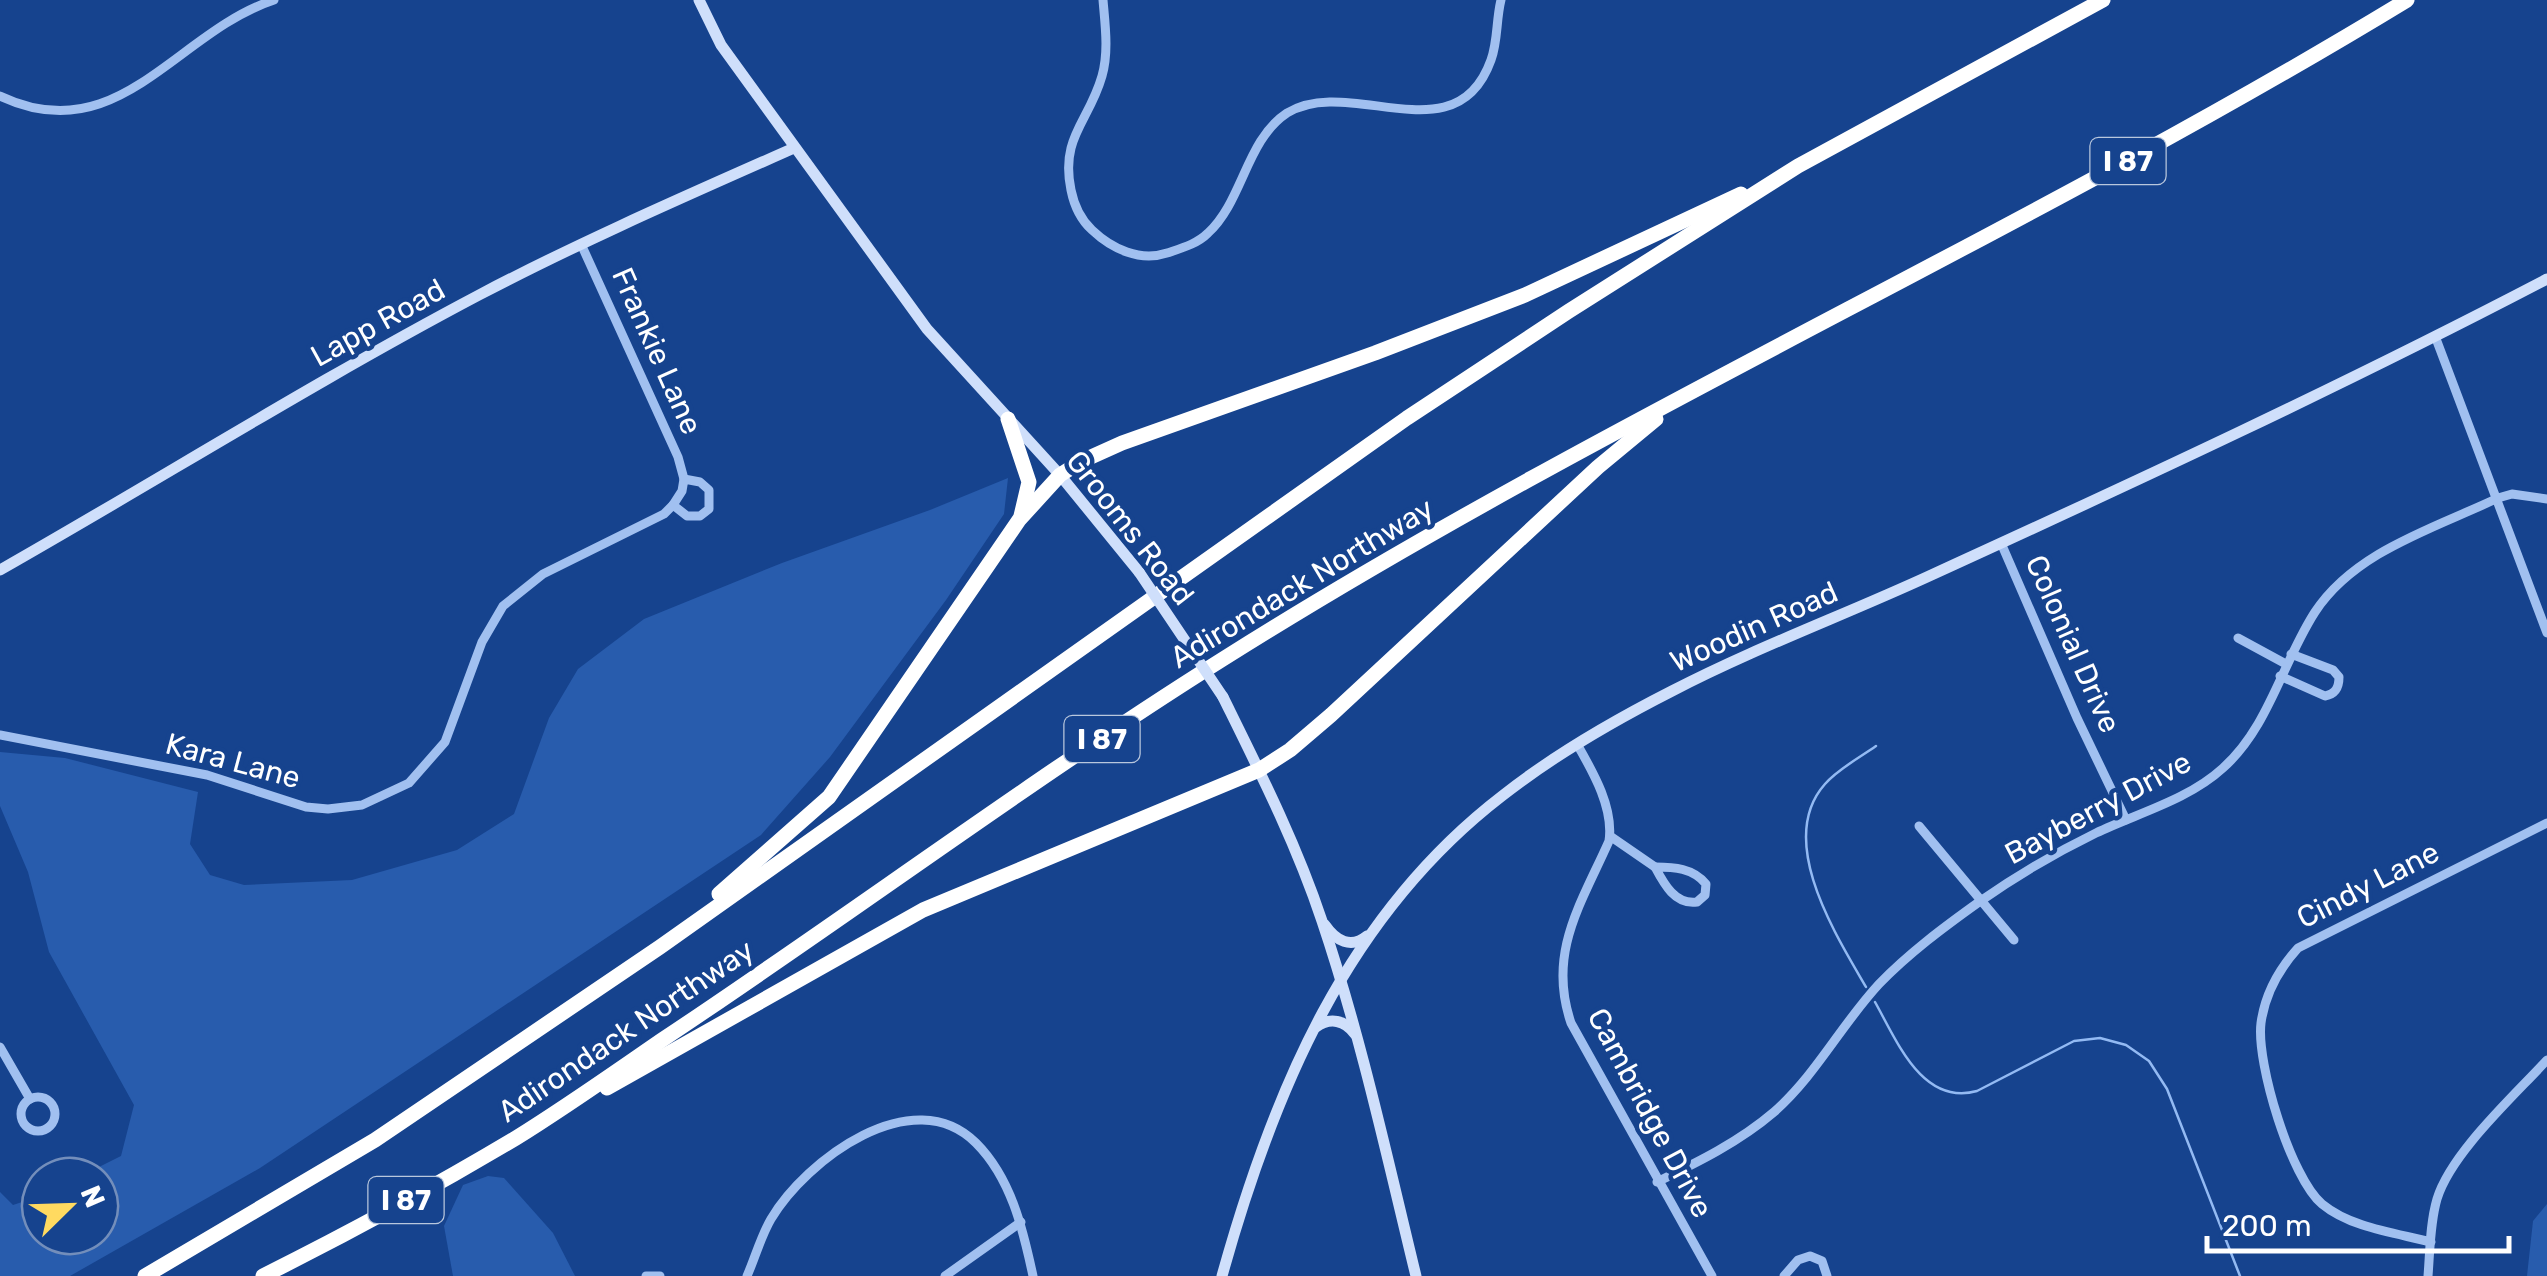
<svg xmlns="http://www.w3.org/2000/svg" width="2547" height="1276" viewBox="0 0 2547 1276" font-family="Rubik,sans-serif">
  <rect width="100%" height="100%" fill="#16438e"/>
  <!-- green -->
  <g fill="#285cad">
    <polygon points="1008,478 1004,514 946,600 830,757 761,835 260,1168 70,1276 0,1276 0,1192 13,1205 40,1196 40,1236 100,1236 100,1176 81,1176 121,1156 134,1105 49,952 28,872 0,806 0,752 65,758 198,792 190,844 210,875 244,885 352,880 457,850 514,814 549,718 578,669 644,619 782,563 930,510"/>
    <polygon points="488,1176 504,1178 553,1233 575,1276 453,1276 444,1226 463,1185"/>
    <polygon points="2547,1204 2547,1276 2527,1276 2533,1221"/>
  </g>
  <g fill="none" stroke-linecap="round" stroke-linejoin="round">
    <!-- stream -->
    <g stroke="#93baf3" stroke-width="2.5">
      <path d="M1866,987C1836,935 1775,840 1825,784C1838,769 1859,758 1876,746"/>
      <path d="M1875,1002C1897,1041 1922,1106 1977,1091L2074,1041L2100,1038L2126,1045L2149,1061L2167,1089L2240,1276"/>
    </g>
    <!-- street -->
    <g stroke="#a1c0f0" stroke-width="9">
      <path d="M1103,0C1105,24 1109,52 1102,76C1089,122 1060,137 1071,190C1074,205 1080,219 1092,230C1112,249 1140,262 1167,253C1182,248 1197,244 1208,233C1243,201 1246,140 1287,113C1350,74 1456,158 1491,60C1498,41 1496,20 1501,0"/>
      <path d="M0,96C118,152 176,32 274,0"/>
      <polyline points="581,244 678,457 684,479"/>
      <polyline points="2435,336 2547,633"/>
      <polygon points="684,479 700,482 709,490 709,509 700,516 687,516 673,505 682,491"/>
      <polyline points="2001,543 2077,718 2126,820"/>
      <polyline points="2238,638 2286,664"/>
      <path d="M2280,676L2325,696C2336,694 2339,687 2339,677L2333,670L2291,654"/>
      <polyline points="0,735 207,775 306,807 328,809 362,805 409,783 445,742 482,642 503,606 543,574 664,514 673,505"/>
      <path d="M1577,744C1593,772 1614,808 1609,841C1581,904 1547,953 1571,1023L1712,1276"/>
      <polyline points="1919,826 2014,940"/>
      <polyline points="1610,836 1655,867"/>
      <path d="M1655,867C1674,867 1693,868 1706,884L1705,895L1697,902C1675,905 1664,884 1655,867Z"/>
      <polyline points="0,1047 30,1099"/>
      <circle cx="38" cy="1114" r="17"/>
      <path d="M1657,1182C1698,1162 1739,1142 1774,1112C1816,1075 1841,1025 1879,984C1909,953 1944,927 1979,902C2016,876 2055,853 2096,833C2138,813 2188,800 2223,768C2269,727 2282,663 2315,612C2355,551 2435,528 2498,498L2512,494L2547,499"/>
      <path d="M2431,1242C2396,1233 2351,1228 2322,1204C2291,1178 2256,1063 2261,1023C2265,994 2279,969 2298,948L2547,823"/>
      <polyline points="646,1276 660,1276"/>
      <path d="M747,1276C755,1258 761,1236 771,1219C806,1160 913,1080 976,1143C1011,1178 1023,1229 1033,1276"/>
      <polyline points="945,1276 1021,1222"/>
      <polyline points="1784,1276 1798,1260 1810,1256 1822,1261 1827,1276"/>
      <path d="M2428,1276C2430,1251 2430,1223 2437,1199C2451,1153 2514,1096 2547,1060"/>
    </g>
    <!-- secondary -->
    <g stroke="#cfdffb" stroke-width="11">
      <polyline points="699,0 721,45 927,329 1060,475 1139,572"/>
      <path d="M0,570C160,479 316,381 479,295C582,241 688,195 794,148"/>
      <path d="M1223,697C1259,770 1296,843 1322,921C1361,1037 1387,1157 1416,1276"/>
      <path d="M1325,925C1336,941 1351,949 1367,936"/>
      <path d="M1316,1027C1330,1017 1345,1020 1355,1034"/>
      <path d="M1222,1276C1273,1093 1346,916 1502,796C1554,755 1613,721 1672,691C1755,648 1842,616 1927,577C2135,482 2344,385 2547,279"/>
    </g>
    <!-- highway -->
    <g stroke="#fff" stroke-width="15">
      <polyline points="1008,419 1029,482 1021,516"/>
      <polyline points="719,894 829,797 1019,520 1060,475 1082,461 1122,443 1375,353 1525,295 1741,194"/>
      <polyline points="607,1088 923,910 1259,770 1290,750 1331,715 1598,467 1656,419"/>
      <polyline points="145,1276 375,1140 660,947 1407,418 1569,311 1798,166 2103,0"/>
      <path d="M263,1276C349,1233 434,1187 516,1138C566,1107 614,1073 662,1040C850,915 1032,779 1223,659C1605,418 2021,235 2407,0"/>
    </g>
    <!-- secondary-bridge -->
    <polyline stroke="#cfdffb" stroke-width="11" points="1139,572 1223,697"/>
  </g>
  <g text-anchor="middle" stroke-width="9" stroke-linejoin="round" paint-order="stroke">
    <!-- shield labels -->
    <g fill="#16438e" stroke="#b9c7dd" stroke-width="2.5">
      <rect x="2090.5" y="138" width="75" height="46" rx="8"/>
      <rect x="1064.5" y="716" width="75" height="46" rx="8"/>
      <rect x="368.5" y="1177" width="75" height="46" rx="8"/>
    </g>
    <g font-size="28" font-weight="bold" fill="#fff">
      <text x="2128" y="171">I 87</text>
      <text x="1102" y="749">I 87</text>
      <text x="406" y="1210">I 87</text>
    </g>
    <!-- street labels -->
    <g font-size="30" fill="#fff" stroke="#16438e">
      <text transform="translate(378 323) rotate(-29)" y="10">Lapp Road</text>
      <text transform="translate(657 351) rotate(66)" y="10">Frankie Lane</text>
      <text transform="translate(1130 528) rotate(52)" y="10">Grooms Road</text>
      <text transform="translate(1302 583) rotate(-31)" y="10">Adirondack Northway</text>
      <text transform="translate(1754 627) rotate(-24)" y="10">Woodin Road</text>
      <text transform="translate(2073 644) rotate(66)" y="10">Colonial Drive</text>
      <text transform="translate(233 761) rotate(15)" y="10">Kara Lane</text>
      <text transform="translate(2098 808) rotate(-28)" y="10">Bayberry Drive</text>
      <text transform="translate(2368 885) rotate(-27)" y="10">Cindy Lane</text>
      <text transform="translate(626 1031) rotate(-34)" y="10">Adirondack Northway</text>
      <text transform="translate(1650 1113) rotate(62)" y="10">Cambridge Drive</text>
    </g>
  </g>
  <!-- north arrow -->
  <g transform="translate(70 1206) rotate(67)"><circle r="48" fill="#16438e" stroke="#738ebb" stroke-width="2.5"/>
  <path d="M0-8L18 38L0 25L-18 38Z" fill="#ffda60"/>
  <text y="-15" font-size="28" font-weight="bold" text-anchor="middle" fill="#ffffff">N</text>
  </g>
  <!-- scale -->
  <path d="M2207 1236v15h302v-15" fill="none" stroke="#ffffff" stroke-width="5"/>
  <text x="2222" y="1236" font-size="30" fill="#ffffff" stroke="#16438e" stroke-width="8" paint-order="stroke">200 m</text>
</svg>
